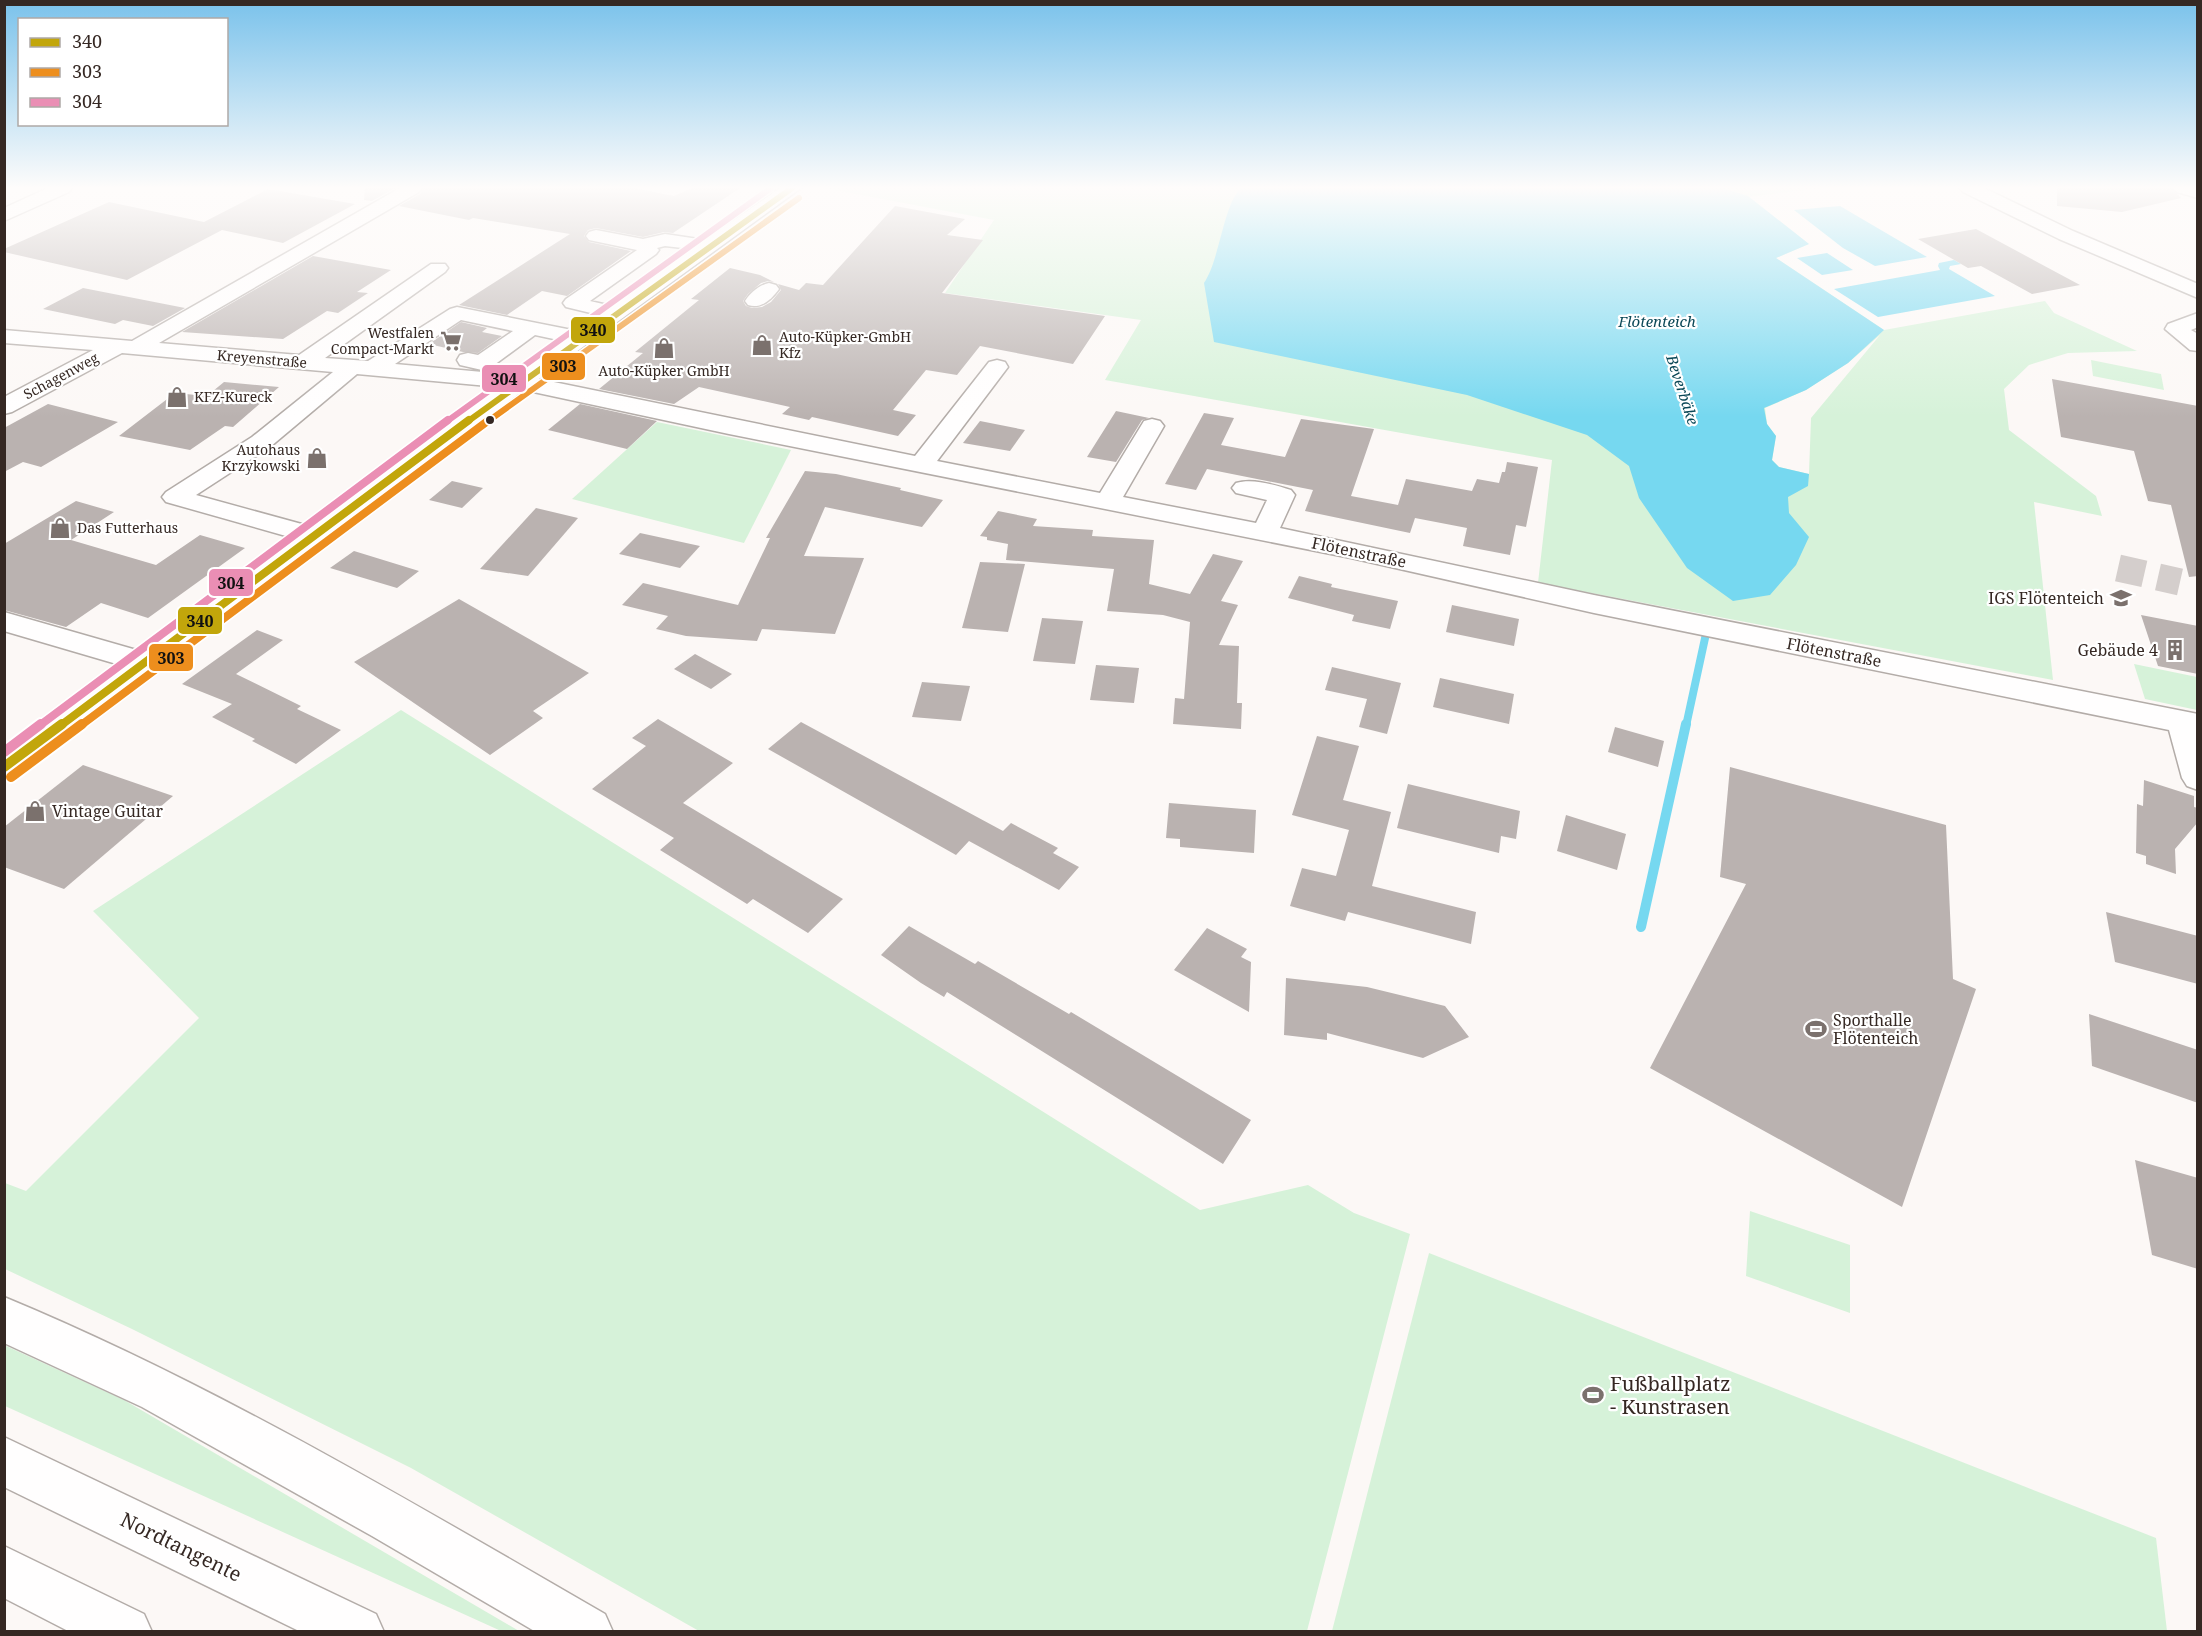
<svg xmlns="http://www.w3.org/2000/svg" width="2202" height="1636" viewBox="0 0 2202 1636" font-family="'Noto Serif',serif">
  <rect width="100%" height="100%" fill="#fcf8f6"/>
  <!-- green -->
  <g fill="#d6f2d9" fill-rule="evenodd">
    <path d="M824,188H1822L1748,197L1809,244L1776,258L1884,330L2045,301L2054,313L2137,351L2068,353L2029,365L2004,389L2009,430L2096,496L2102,516L2034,502L2053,680L1538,583L1552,460L1105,380L1141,320L945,293L994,220ZM1880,335L1811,418L1809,474L1779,467L1772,460L1776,436L1767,424L1765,408L1806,390L1848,363Z"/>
    <polygon points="2091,360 2161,374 2164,390 2093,376"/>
    <polygon points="657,422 791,450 744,543 572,499"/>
    <polygon points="2134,664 2197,677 2197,710 2145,699"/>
    <polygon points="401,710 1200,1210 1308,1185 1354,1213 1410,1234 1307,1631 699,1631 411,1468 132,1329 5,1269 5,1183 26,1191 199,1018 93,911"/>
    <polygon points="1750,1211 1850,1245 1850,1313 1746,1276"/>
    <polygon points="1429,1253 2156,1538 2167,1631 1332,1631"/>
    <polygon points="4,1345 124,1400 519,1631 501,1631 5,1406"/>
  </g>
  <!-- water -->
  <g fill="#76d8f0">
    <path d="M1242,188H1722L1748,196L1809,244L1776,258L1884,330L1848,363L1806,390L1764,408L1767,424L1776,436L1772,460L1779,467L1809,474L1808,486L1788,497L1789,513L1809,537L1796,565L1770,595L1733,601L1687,568L1639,498L1629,466L1587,435L1467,395L1214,342L1204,283C1220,260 1224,200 1242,188Z"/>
    <polygon points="1840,206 1927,257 1875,266 1843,248 1794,210"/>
    <polygon points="1827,253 1853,270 1822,275 1797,258"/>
    <polygon points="1954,260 1961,264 1950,266 1949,269 1995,296 1878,317 1834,289 1940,270 1938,266 1939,263"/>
  </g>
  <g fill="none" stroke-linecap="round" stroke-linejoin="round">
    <!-- stream-far1 -->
    <polyline stroke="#76d8f0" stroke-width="8" points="1686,726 1707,629"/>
    <!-- stream -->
    <polyline stroke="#76d8f0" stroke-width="10" points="1641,927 1686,724"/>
  </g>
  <!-- building -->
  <g fill="#bab2b0">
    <polygon points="365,188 395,188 372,201 364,200"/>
    <polygon points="424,188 634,188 674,196 692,188 740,188 673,233 664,232 643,237 596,228 588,230 584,236 589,242 631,251 567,296 542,291 507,315 459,305 570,234 473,218 469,220 399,206 420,194"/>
    <polygon points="2057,188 2172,188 2181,198 2122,212 2057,206"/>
    <polygon points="268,189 355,204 283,243 222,230 127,280 4,252 4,249 109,202 204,222"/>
    <polygon points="895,206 965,219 947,235 983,240 942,293 1105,316 1073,364 980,346 957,375 926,370 893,410 916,415 898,436 812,417 809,420 782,414 790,407 699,387 674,404 599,389 643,353 635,352 699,300 691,299 730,268 760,275 774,282 768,281 761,283 748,294 743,301 746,306 752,308 762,307 771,302 781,290 778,284 799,290 806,283 823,285"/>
    <polygon points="1976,229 2080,285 2032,294 1981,266 1968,268 1918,239"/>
    <polygon points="313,256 391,270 357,292 368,293 338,313 327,311 283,339 182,332"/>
    <polygon points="83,288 185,308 153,326 123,320 115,324 43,309"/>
    <polygon points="461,322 487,328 482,332 502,336 478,353 463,352 429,344"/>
    <polygon points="2052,379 2198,406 2198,576 2189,577 2171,505 2148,501 2134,451 2061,437"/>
    <polygon points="224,382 279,387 233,427 225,426 190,450 119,436 175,393 207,396"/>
    <polygon points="48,404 118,422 41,467 23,462 4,472 4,428"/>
    <polygon points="580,404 657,421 627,449 548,430"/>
    <polygon points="1116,411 1149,418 1142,420 1116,462 1087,457"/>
    <polygon points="1204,413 1234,418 1221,445 1285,457 1301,419 1374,429 1351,496 1398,505 1406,479 1472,491 1477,479 1499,483 1502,472 1505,472 1507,462 1538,467 1526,527 1516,525 1510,555 1463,546 1467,528 1415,518 1410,533 1305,511 1313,490 1207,469 1196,490 1165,484"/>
    <polygon points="980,421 1025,430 1010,451 963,443"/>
    <polygon points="805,471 836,474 901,488 900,490 943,500 922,527 825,507 804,556 864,558 835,634 762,629 757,641 686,636 656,629 668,616 622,605 643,583 738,605 770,538 766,538"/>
    <polygon points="452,481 483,488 462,508 429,500"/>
    <polygon points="76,501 114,512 71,540 156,565 200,535 245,548 148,618 101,603 66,627 4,610 4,544"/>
    <polygon points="536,508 578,518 528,576 480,569"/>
    <polygon points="998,511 1037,519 1033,526 1093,530 1092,536 1154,540 1149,584 1190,594 1213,554 1243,561 1221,601 1238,605 1219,645 1239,646 1237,703 1242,703 1241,729 1173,724 1175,698 1184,699 1190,622 1163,615 1107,611 1114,569 1006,560 1008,544 987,540 987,537 980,536"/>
    <polygon points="640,533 700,546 680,568 619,554"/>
    <polygon points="354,551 419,571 397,588 330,568"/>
    <polygon points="980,562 1025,564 1008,632 962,628"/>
    <polygon points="1299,576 1332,584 1331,587 1398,601 1390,629 1352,621 1354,615 1288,598"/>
    <polygon points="459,599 589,673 533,711 543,718 490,755 354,662"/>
    <polygon points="1452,605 1519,619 1514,646 1446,632"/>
    <polygon points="2141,615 2198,626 2198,674 2158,666"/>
    <polygon points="1042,618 1083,621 1075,664 1033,661"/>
    <polygon points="257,630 283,640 236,674 301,706 297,709 341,730 296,764 252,741 255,739 212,717 232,704 182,684"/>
    <polygon points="695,654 732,674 711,689 674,669"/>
    <polygon points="1096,665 1139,668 1134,703 1090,700"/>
    <polygon points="1332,667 1401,683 1387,734 1359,727 1367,699 1325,690"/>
    <polygon points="1440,678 1514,694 1509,724 1433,707"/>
    <polygon points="922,682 970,686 961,721 912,717"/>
    <polygon points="658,719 733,763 683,803 843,899 808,933 753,899 747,904 660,850 674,838 592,789 646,746 632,738"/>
    <polygon points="801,722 1003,831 1011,823 1058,848 1053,853 1079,867 1059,890 969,841 956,855 768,749"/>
    <polygon points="1615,727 1664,741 1658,767 1608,752"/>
    <polygon points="1317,736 1359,746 1343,800 1391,812 1372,886 1476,912 1471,944 1348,912 1345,921 1290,906 1302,868 1336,876 1349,830 1292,815"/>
    <polygon points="83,765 173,796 64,889 4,867 4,827"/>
    <polygon points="1730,767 1946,825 1953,979 1976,989 1902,1207 1650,1068 1746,884 1720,877"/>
    <polygon points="2144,780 2194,796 2194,807 2198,808 2198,822 2175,849 2176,874 2146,864 2146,856 2136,853 2137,804 2143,806"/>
    <polygon points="1408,784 1520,811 1516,839 1501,836 1499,853 1397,828"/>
    <polygon points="1169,803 1256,810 1254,853 1180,847 1180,839 1166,838"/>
    <polygon points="1566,815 1626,834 1617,870 1557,851"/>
    <polygon points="2106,912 2198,936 2198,984 2115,962"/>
    <polygon points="909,926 975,964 978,961 1069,1014 1071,1012 1251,1120 1223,1164 947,992 944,997 921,983 881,955"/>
    <polygon points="1207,928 1247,949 1241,957 1251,962 1249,1012 1174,970"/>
    <polygon points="1286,978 1367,987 1445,1006 1469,1037 1423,1058 1327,1033 1327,1040 1284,1035"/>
    <polygon points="2089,1014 2198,1050 2198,1103 2092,1066"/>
    <polygon points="2135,1160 2198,1178 2198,1269 2152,1255"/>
  </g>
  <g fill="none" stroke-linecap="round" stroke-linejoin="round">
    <!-- minor-tunnel -->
    <polyline stroke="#d4cecc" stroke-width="27" stroke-dasharray="27 14" stroke-linecap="butt" points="2118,568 2180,582"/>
    <defs>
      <g id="minor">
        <polygon points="48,188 72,188 69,192 4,221 4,208"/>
        <path d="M400,188H422L419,192L159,343L299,355L431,264H445L448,268L445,272L325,358L368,361L450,309L457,307L577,331L599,315L566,307L563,303L566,299L637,250L589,240L586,236L589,232L596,230L643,239L665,234L705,240L780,188H801L539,379L915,456L989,362L997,360L1005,362L1008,367L937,461L1100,493L1144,421L1152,419L1160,421L1164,426L1123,497L1256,523L1267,500L1236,493L1232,488L1236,483C1253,478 1274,485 1291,490L1295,495L1280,528L1594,595L2198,714V790L2187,786L2182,778L2169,730L1594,613L1351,558L729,434L524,390L15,775L4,778V750L120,665L4,631V612L140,651L293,538L166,502L162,497L166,492L252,437L333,372L122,353L12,412L4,414V397L93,350L4,343V330L132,341ZM665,246L691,249L612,306L590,301L656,254L659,250L657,248ZM461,320L513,331L478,355L468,353L460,355L457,360L460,365L482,370L490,368L535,335L563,341L515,375L395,364ZM357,374L499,387L309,526L196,495L270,447Z"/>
        <polygon points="1960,188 1984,188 2073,231 2198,284 2198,298 2059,239 1963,192"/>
        <polygon points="2174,188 2198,188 2198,198 2177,192"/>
        <path d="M769,283L776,285L779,289C771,300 761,309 748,305L745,301C750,293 759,285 769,283Z"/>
        <polygon points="2198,313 2198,327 2191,330 2198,334 2198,351 2190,350 2165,329 2168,324"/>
      </g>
      <g id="highway">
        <path d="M4,1297C212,1383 411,1502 605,1614L613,1632H536L372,1536L142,1407L4,1343Z"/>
        <polygon points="4,1437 376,1614 384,1632 301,1632 4,1487"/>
        <polygon points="4,1546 144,1614 152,1632 70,1632 4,1598"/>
      </g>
    </defs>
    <!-- minor casing -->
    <use href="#minor" stroke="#b3aca8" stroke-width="3"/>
    <!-- highway casing -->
    <use href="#highway" stroke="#b3aca8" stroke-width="3"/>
    <!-- minor -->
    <use href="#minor" fill="#fffefe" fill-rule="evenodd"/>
    <!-- highway -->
    <use href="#highway" fill="#fffefe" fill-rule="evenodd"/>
    <defs>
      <polyline id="bus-1-far2" points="467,422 792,188"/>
      <polyline id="bus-1-far1" points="60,726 469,420"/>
      <polyline id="bus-1" points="4,767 62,724"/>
      <polyline id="bus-2-far2" points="487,422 799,198"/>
      <polyline id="bus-2-far1" points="80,726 489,420"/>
      <polyline id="bus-2" points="11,777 82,724"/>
      <polyline id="bus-3-far2" points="446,422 771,188"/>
      <polyline id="bus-3-far1" points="39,726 448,420"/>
      <polyline id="bus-3" points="4,752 41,724"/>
    </defs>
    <!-- bus-1-far2 casing -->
    <use href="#bus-1-far2" stroke="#fff" stroke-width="9"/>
    <!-- bus-1-far1 casing -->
    <use href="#bus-1-far1" stroke="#fff" stroke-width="11"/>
    <!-- bus-1 casing -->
    <use href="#bus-1" stroke="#fff" stroke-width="14"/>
    <!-- bus-2-far2 casing -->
    <use href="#bus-2-far2" stroke="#fff" stroke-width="9"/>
    <!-- bus-2-far1 casing -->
    <use href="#bus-2-far1" stroke="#fff" stroke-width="11"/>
    <!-- bus-2 casing -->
    <use href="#bus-2" stroke="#fff" stroke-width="14"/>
    <!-- bus-3-far2 casing -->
    <use href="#bus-3-far2" stroke="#fff" stroke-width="9"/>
    <!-- bus-3-far1 casing -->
    <use href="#bus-3-far1" stroke="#fff" stroke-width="11"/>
    <!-- bus-3 casing -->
    <use href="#bus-3" stroke="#fff" stroke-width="14"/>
    <!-- bus-1-far2 -->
    <use href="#bus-1-far2" stroke="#c2a60b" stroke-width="6"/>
    <!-- bus-1-far1 -->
    <use href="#bus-1-far1" stroke="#c2a60b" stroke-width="8"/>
    <!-- bus-1 -->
    <use href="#bus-1" stroke="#c2a60b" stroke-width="10"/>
    <!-- bus-2-far2 -->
    <use href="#bus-2-far2" stroke="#ed8e1d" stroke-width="6"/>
    <!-- bus-2-far1 -->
    <use href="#bus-2-far1" stroke="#ed8e1d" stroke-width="8"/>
    <!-- bus-2 -->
    <use href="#bus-2" stroke="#ed8e1d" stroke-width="10"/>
    <!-- bus-3-far2 -->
    <use href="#bus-3-far2" stroke="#ea8eb4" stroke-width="6"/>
    <!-- bus-3-far1 -->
    <use href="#bus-3-far1" stroke="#ea8eb4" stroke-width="8"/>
    <!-- bus-3 -->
    <use href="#bus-3" stroke="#ea8eb4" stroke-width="10"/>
  </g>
  <!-- sky -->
  <linearGradient id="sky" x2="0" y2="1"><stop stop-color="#7ac2eb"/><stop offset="0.45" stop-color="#fefcfb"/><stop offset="1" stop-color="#fefcfb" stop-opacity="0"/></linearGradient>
  <rect width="2202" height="417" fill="url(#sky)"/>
  <!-- icons -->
  <defs>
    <symbol id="supermarket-bare" viewBox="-9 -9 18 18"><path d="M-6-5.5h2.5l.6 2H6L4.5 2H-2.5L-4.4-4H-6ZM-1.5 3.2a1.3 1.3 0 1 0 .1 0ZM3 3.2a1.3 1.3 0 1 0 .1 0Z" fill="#7b716d" stroke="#fff" stroke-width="2.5" paint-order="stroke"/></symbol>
    <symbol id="shop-bare" viewBox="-9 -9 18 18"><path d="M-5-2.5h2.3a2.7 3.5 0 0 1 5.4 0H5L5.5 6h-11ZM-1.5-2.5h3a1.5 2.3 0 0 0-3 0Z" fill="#7b716d" stroke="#fff" stroke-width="2.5" paint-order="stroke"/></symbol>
    <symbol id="school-bare" viewBox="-9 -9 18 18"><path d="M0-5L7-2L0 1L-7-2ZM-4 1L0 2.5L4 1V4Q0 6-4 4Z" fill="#7b716d" stroke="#fff" stroke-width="2.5" paint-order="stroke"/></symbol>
    <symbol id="building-bare" viewBox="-9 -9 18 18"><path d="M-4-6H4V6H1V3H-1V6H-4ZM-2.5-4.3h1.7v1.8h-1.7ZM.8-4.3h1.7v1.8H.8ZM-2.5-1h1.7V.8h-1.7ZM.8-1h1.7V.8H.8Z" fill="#7b716d" stroke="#fff" stroke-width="2.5" paint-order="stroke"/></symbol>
    <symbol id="stadium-bare" viewBox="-9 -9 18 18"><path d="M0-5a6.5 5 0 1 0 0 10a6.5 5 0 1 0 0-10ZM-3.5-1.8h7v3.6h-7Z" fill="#7b716d" stroke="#fff" stroke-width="2.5" paint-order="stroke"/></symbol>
  </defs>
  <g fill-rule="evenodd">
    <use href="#supermarket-bare" x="436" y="326" width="30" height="30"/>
    <use href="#shop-bare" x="747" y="330" width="30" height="30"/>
    <use href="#shop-bare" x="649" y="333" width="30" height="30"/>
    <use href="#shop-bare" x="162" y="382" width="30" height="30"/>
    <use href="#shop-bare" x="302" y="443" width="30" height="30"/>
    <use href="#shop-bare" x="45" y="513" width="30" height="30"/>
    <use href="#school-bare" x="2106" y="583" width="30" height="30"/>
    <use href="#building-bare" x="2160" y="635" width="30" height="30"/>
    <use href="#shop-bare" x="20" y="796" width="30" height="30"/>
    <use href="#stadium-bare" x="1801" y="1014" width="30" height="30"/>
    <use href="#stadium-bare" x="1578" y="1380" width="30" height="30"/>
  </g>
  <!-- markers -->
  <circle fill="#352823" stroke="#fff" stroke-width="2" cx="490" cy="420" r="5"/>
  <g text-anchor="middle" stroke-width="4.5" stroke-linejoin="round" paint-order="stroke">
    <!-- far-poi labels -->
    <g font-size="14" fill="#352823" stroke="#fff" text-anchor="start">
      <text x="434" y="338" text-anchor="end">Westfalen<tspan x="434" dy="16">Compact-Markt</tspan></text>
      <text x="779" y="342">Auto-Küpker-GmbH<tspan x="779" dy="16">Kfz</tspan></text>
      <text x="664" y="376" text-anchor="middle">Auto-Küpker GmbH</text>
      <text x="194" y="402">KFZ-Kureck</text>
      <text x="300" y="455" text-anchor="end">Autohaus<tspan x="300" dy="16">Krzykowski</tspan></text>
      <text x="77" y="533">Das Futterhaus</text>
    </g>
    <!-- far-street labels -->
    <g font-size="14" fill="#352823" stroke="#fff">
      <text transform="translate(262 359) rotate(5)" y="5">Kreyenstraße</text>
      <text transform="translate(61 376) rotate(-28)" y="5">Schagenweg</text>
    </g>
    <!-- far-water labels -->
    <g font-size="15" font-style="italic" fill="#0b4857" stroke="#fff">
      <text x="1657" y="327">Flötenteich</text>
      <text transform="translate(1682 390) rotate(72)" y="5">Beverbäke</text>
    </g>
    <!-- street labels -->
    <g font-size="16" fill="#352823" stroke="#fff">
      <text transform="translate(1359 552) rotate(12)" y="6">Flötenstraße</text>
      <text transform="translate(1834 652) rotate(11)" y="6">Flötenstraße</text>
    </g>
    <!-- poi labels -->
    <g font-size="16" fill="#352823" stroke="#fff" text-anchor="end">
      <text x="2104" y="604">IGS Flötenteich</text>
      <text x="2158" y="656">Gebäude 4</text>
      <text x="52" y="817" text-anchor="start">Vintage Guitar</text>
      <text x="1833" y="1026" text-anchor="start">Sporthalle<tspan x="1833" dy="18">Flötenteich</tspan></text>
    </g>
    <!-- near-poi labels -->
    <g font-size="20" fill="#352823" stroke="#fff" text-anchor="start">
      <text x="1610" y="1391">Fußballplatz<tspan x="1610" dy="23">- Kunstrasen</tspan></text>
    </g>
    <!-- near-street labels -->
    <g font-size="20" fill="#352823" stroke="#fff">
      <text transform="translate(181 1547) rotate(26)" y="7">Nordtangente</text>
    </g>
  </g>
  <g stroke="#fff" stroke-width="2">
    <rect x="570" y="316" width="46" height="28" rx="6" fill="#c2a60b"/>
    <rect x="541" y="352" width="45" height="29" rx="6" fill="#ed8e1d"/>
    <rect x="481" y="364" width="46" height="29" rx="6" fill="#ea8eb4"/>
    <rect x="208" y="568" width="46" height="29" rx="6" fill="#ea8eb4"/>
    <rect x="177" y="606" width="46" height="29" rx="6" fill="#c2a60b"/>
    <rect x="148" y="643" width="46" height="29" rx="6" fill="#ed8e1d"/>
  </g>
  <g font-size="16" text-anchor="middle" font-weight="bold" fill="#111">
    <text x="593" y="336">340</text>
    <text x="563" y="372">303</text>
    <text x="504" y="385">304</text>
    <text x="231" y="589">304</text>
    <text x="200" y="627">340</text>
    <text x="171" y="664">303</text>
  </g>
  <!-- border -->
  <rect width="2202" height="1636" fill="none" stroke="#352823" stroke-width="12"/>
  <!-- legend -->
  <rect x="18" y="18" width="210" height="108" fill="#ffffff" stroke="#aea9a7" stroke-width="1.5"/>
  <rect x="30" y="38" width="30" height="9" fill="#c2a60b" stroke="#aea9a7" stroke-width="1.5"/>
  <text x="72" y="48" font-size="18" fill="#352823">340</text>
  <rect x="30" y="68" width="30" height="9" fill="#ed8e1d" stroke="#aea9a7" stroke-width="1.5"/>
  <text x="72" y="78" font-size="18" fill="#352823">303</text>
  <rect x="30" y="98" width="30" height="9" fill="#ea8eb4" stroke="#aea9a7" stroke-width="1.5"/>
  <text x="72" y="108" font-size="18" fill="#352823">304</text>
</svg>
